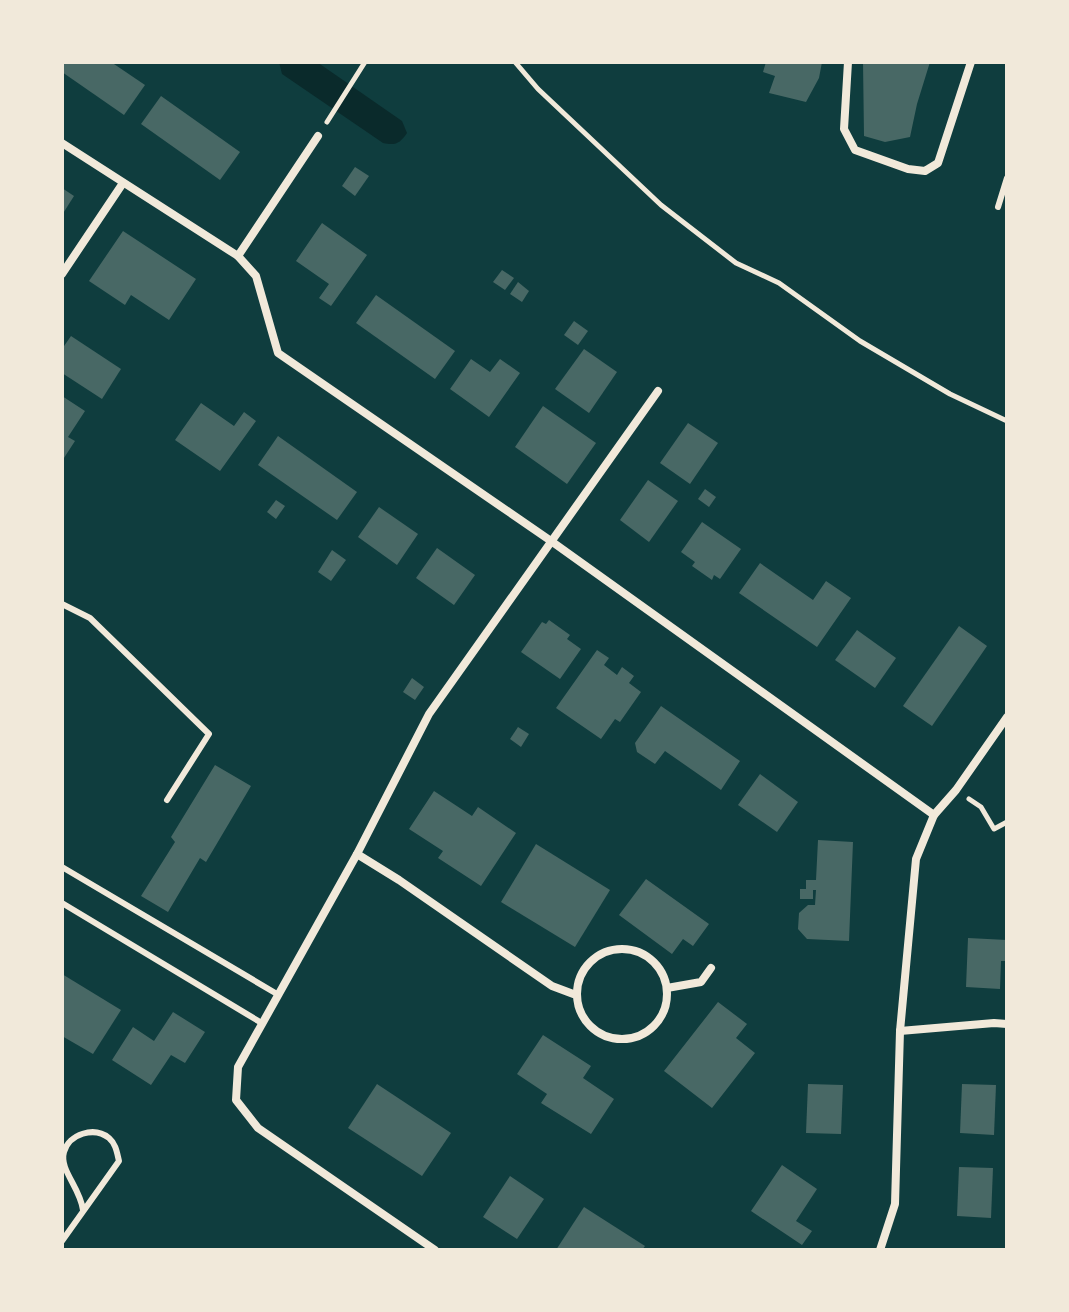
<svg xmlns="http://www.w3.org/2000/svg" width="1069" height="1312" viewBox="0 0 1069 1312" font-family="'Sofia Sans Condensed',sans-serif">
  <rect width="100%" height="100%" fill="#0f3d3e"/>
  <!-- water -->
  <path fill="#0a2a2b" d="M279,62H317L402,121L407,133C400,143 396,146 383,143L282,74Z"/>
  <!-- building -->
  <g fill="#486865">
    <polygon points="62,62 111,62 145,85 124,115 62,72"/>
    <polygon points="766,62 822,62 819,78 806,102 769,93 775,76 763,72"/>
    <polygon points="863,62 930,62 917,104 910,137 885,142 864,136"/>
    <polygon points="161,96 240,152 220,180 141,124"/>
    <polygon points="355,167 369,176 355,196 342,186"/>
    <polygon points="62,188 74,196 62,215"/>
    <polygon points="322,223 367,255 331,306 319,298 329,284 296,261"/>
    <polygon points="123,231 196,279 169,320 131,295 125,305 89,281"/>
    <polygon points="502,270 514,278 505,290 493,282"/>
    <polygon points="518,282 529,291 522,302 510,294"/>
    <polygon points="376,295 455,351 435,379 356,323"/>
    <polygon points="574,321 588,331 578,345 564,335"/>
    <polygon points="71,336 121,369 102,399 62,373 62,349"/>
    <polygon points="584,349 617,372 589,413 555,389"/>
    <polygon points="471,359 490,372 500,359 520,373 489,417 450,389"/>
    <polygon points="62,396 85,411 68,437 75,441 62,461"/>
    <polygon points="201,403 234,426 244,412 256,421 220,471 175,440"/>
    <polygon points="543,406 596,443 567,484 515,447"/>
    <polygon points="688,423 718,443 690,484 660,463"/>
    <polygon points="278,436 357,492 337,520 258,465"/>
    <polygon points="648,480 678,501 649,542 620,520"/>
    <polygon points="705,489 716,497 709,507 698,499"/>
    <polygon points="276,500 285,506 276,519 267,512"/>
    <polygon points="379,507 418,534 397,565 358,537"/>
    <polygon points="702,522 741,549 720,579 714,575 712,580 692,566 695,562 681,552"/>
    <polygon points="437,548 475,575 454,605 416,578"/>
    <polygon points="332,550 346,560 331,581 318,572"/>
    <polygon points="760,563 813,600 826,581 851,598 817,647 739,593"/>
    <polygon points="549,620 570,635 567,639 581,649 560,679 521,652 542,622 546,624"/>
    <polygon points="959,626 987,646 932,726 903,706"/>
    <polygon points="857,630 896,658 875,688 835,660"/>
    <polygon points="597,650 609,658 604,665 617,675 622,667 634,676 629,683 641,692 620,722 615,719 601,739 556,708"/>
    <polygon points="412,678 424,687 415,700 403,692"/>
    <polygon points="661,706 740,761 721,790 665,751 655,764 637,752 635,743"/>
    <polygon points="518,727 529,734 521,747 510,739"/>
    <polygon points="215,765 251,786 206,862 200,858 168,912 141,896 175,842 171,837"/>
    <polygon points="760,774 798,802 777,832 738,805"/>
    <polygon points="434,791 472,816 478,807 516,833 481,886 438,858 443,851 409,829"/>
    <polygon points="818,840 853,842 849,941 807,939 798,929 799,913 808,905 815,905 816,890 813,890 813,899 800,899 800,889 806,889 806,880 816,880"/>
    <polygon points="536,844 610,890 575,947 501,902"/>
    <polygon points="646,879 709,924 693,946 683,939 672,954 619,915"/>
    <polygon points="968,938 1007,940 1007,961 1001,961 1000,989 966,987"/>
    <polygon points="62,974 121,1010 93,1054 62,1036"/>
    <polygon points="718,1002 747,1024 736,1038 755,1053 712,1108 664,1071"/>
    <polygon points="173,1012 205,1032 185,1063 171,1055 151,1085 112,1060 133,1027 154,1041"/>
    <polygon points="543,1035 591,1066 583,1078 614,1099 591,1134 541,1103 547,1094 517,1074"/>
    <polygon points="377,1084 451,1133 422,1176 348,1128"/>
    <polygon points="808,1084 843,1085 841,1134 806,1133"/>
    <polygon points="962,1084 996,1085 994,1135 960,1133"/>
    <polygon points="782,1165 817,1189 796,1221 812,1231 802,1245 751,1211"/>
    <polygon points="959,1167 993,1168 991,1218 957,1216"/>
    <polygon points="510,1176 544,1199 517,1239 483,1217"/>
    <polygon points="584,1207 645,1246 642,1250 556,1250"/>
  </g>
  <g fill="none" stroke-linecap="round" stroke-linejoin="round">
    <!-- path -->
    <g stroke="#f1e9da" stroke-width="5">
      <polyline points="515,62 538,89 661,205 736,263 779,283 860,341 950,394 1007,421"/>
      <polyline points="327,122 365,62"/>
      <polyline points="969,799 981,807 994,829 1007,822"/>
    </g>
    <!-- service -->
    <g stroke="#f1e9da" stroke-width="6">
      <polyline points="998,207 1007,178"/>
      <polyline points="62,604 90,618 209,734 167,800"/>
      <polyline points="62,867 277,994"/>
      <polyline points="62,903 260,1022"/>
      <path d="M62,1241L119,1161C117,1153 116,1144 109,1138C94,1126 69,1134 64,1152C59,1170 80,1187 83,1210"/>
    </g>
    <!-- minor -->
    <g stroke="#f1e9da" stroke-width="8">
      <polyline points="848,62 844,129 855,150 908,169 925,171 938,163 971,62"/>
      <polyline points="62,143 238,256 256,276 278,353 551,541 934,815 916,859 900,1031 895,1204 880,1250"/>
      <polyline points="238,256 318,136"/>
      <polyline points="62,274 123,183"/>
      <polyline points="934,815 956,790 1007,717"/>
      <polyline points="357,854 399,880 552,986 576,995"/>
      <circle cx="622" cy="994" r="45"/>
      <polyline points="667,988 701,982 711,968"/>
      <polyline points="900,1031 994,1023 1007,1024"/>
      <polyline points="435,1250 258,1128 236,1100 238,1067 357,854 429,714 658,391"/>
    </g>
  </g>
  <!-- border -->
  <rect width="1069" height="1312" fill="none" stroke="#f1e9da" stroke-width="128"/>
</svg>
